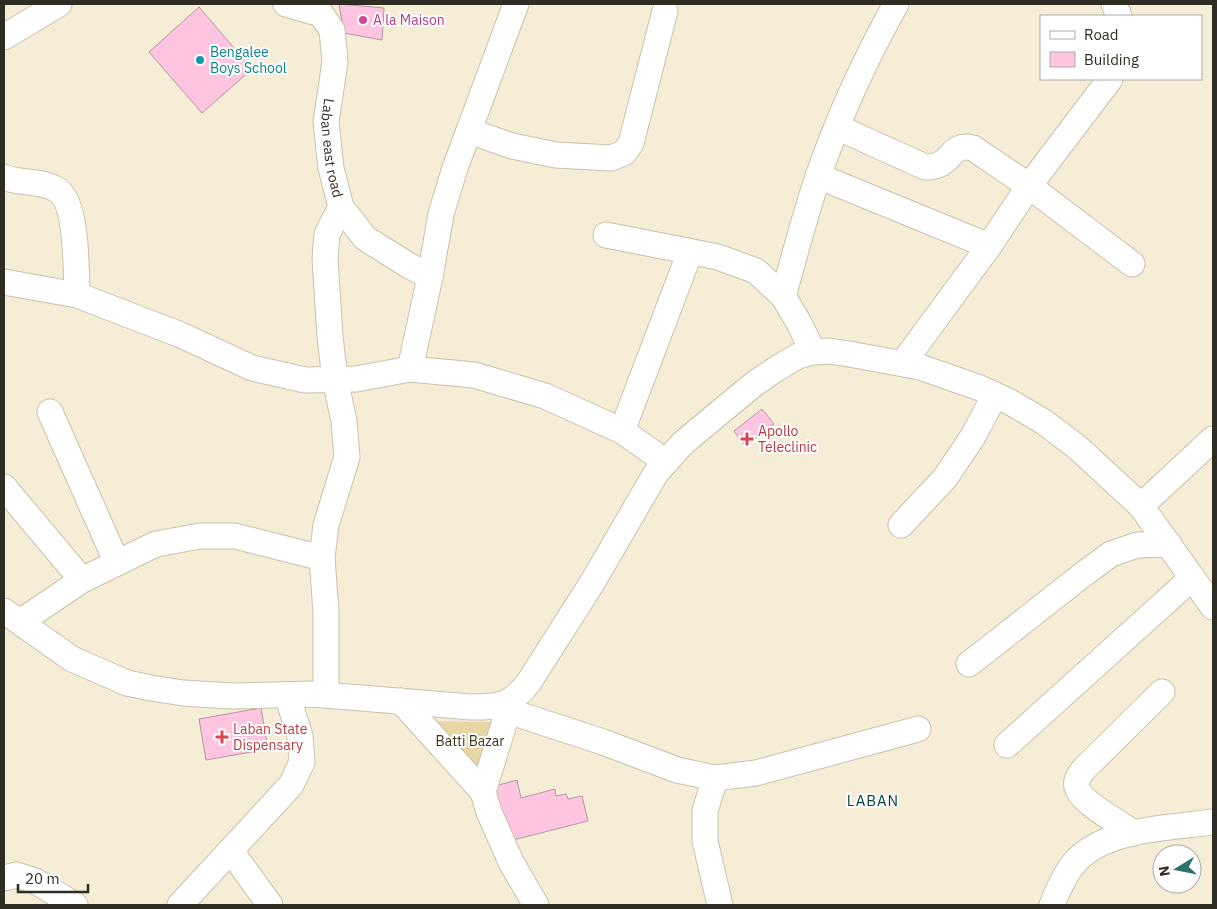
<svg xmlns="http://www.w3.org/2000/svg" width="1217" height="909" viewBox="0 0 1217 909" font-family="'IBM Plex Sans',sans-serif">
  <rect width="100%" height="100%" fill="#f5edd6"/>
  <!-- green -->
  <polygon fill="#e8d7a5" points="424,721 497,722 477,780"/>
  <!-- building -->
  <g fill="#ffc5e0" stroke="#af98a2">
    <polygon points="339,4 384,8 382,40 344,33"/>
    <polygon points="199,7 252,69 202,113 149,52"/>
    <polygon points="762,409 774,424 745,446 734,431"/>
    <polygon points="261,708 268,749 206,760 199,719"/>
    <polygon points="517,780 521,798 555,789 556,796 566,794 568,799 582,796 588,821 509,841 495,786"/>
  </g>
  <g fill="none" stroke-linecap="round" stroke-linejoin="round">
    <defs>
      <g id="minor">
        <path id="s1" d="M286,4L321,14L332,30L335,62L326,122L331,168L341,207L365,238L408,265L430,277"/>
        <polyline points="1114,4 1119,16"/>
        <polyline points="4,37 59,4"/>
        <path d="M837,127L925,167C954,168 947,142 973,148L1029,186L1132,264"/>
        <polyline points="469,131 512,146 556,155 593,157 611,158 624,153 631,143 665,11"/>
        <polyline points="818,176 989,246"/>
        <path d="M4,177C20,184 40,180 56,189C78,200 76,272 77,295"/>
        <polyline points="606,235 718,257 756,271 783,296 799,323 813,352"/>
        <polyline points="4,282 77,295 181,335 252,368 305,380 356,379 410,369 474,375 545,396 622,431 666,462"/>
        <path d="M783,296C795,255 805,214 819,174C839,116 866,58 896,4"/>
        <polyline points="903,363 989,246 1029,186 1110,79"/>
        <polyline points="410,369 430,277 441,214 455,168 516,4"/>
        <polyline points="50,412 117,563"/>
        <polyline points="622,431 690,252"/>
        <polyline points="4,487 82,580"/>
        <polyline points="1141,506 1213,439"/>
        <polyline points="901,525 945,478 972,438 995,395"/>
        <path d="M4,611L72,659L127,683L151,688L183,693L231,696L312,694L471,707C499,707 511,706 529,682L592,583L656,473L683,443L754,384L776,369L798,356L813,352L829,351L849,354L920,367L980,388L1010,402L1044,422L1077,447L1141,506L1213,607"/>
        <polyline points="20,622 82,580 156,544 200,536 235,536 322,558"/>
        <polyline points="969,664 1085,573 1111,554 1137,545 1169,544"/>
        <polyline points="326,695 326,612 322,558 326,525 347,457 344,421 335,379 330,337 325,258 327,234 341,207"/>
        <polyline points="401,701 483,792"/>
        <polyline points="509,702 508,711 483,792 489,812 511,862 536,905"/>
        <polyline points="508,711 603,742 677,770 715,778 756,773 918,729"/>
        <polyline points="1007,745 1192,578"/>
        <polyline points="715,778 705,811 705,841 720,905"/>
        <path d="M1134,833C1121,824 1083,803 1078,790C1074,782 1079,775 1084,769L1162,692"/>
        <polyline points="231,851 270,905"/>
        <polyline points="4,878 17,875 35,881 75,905"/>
        <polyline points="180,905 291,785 302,762 300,736 287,695"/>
        <path d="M1052,905C1057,892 1066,872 1076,861C1107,828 1170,828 1213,822"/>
      </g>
    </defs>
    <!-- minor casing -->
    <use href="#minor" stroke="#c9c2ac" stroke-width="27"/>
    <!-- minor -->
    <use href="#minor" stroke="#fff" stroke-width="25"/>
  </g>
  <!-- markers -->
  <circle fill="#d1479c" stroke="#fff" stroke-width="2" cx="363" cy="20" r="5"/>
  <circle fill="#0f9aa8" stroke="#fff" stroke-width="2" cx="200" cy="60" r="5"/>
  <g fill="#e0444e" stroke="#fff" stroke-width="2">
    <path d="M744.5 431.5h5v5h5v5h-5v5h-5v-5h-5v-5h5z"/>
    <path d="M219.5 729.5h5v5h5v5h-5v5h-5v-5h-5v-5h5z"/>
  </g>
  <g text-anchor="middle" stroke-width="4" stroke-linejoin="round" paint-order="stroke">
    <!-- hotel labels -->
    <g font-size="14" fill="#b23c85" stroke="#fff" text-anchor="start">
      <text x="373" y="25">A la Maison</text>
    </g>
    <!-- culture labels -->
    <g font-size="14" fill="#0d838f" stroke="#fff" text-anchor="start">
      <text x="210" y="57">Bengalee<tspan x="210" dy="16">Boys School</tspan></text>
    </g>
    <!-- street labels -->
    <g font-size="14" fill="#2f2c23" stroke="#fff">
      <text dy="5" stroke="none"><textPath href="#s1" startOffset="175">Laban east road</textPath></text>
    </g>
    <!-- health labels -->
    <g font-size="14" fill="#be3a42" stroke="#fff" text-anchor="start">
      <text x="758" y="436">Apollo<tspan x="758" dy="16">Teleclinic</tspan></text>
      <text x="233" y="734">Laban State<tspan x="233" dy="16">Dispensary</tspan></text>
    </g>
    <!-- park labels -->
    <g font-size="14" fill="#3f3516" stroke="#fff">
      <text x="470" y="746">Batti Bazar</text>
    </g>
    <!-- neighbourhood labels -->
    <g font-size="15" letter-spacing="1" fill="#08473f" stroke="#fff">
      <text x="873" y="806">LABAN</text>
    </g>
  </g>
  <!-- border -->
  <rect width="1217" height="909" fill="none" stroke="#2f2c23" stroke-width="10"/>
  <!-- legend -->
  <rect x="1040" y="15" width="162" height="65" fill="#ffffff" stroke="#acaba7"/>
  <rect x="1050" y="31" width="25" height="8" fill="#ffffff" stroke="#acaba7"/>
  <text x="1084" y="40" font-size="15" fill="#2f2c23">Road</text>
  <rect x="1050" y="52" width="25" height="15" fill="#ffc5e0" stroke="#acaba7"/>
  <text x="1084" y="65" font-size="15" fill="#2f2c23">Building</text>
  <!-- north arrow -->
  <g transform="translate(1177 869) rotate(260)"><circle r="24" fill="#ffffff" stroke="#acaba7"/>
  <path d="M0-4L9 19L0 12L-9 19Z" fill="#2b7268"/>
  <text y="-8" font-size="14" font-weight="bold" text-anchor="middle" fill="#2f2c23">N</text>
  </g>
  <!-- scale -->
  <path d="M18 884v8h70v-8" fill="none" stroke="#2f2c23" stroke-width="2.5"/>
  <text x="25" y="884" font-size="15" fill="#2f2c23" stroke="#ffffff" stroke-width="4" paint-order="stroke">20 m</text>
</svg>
